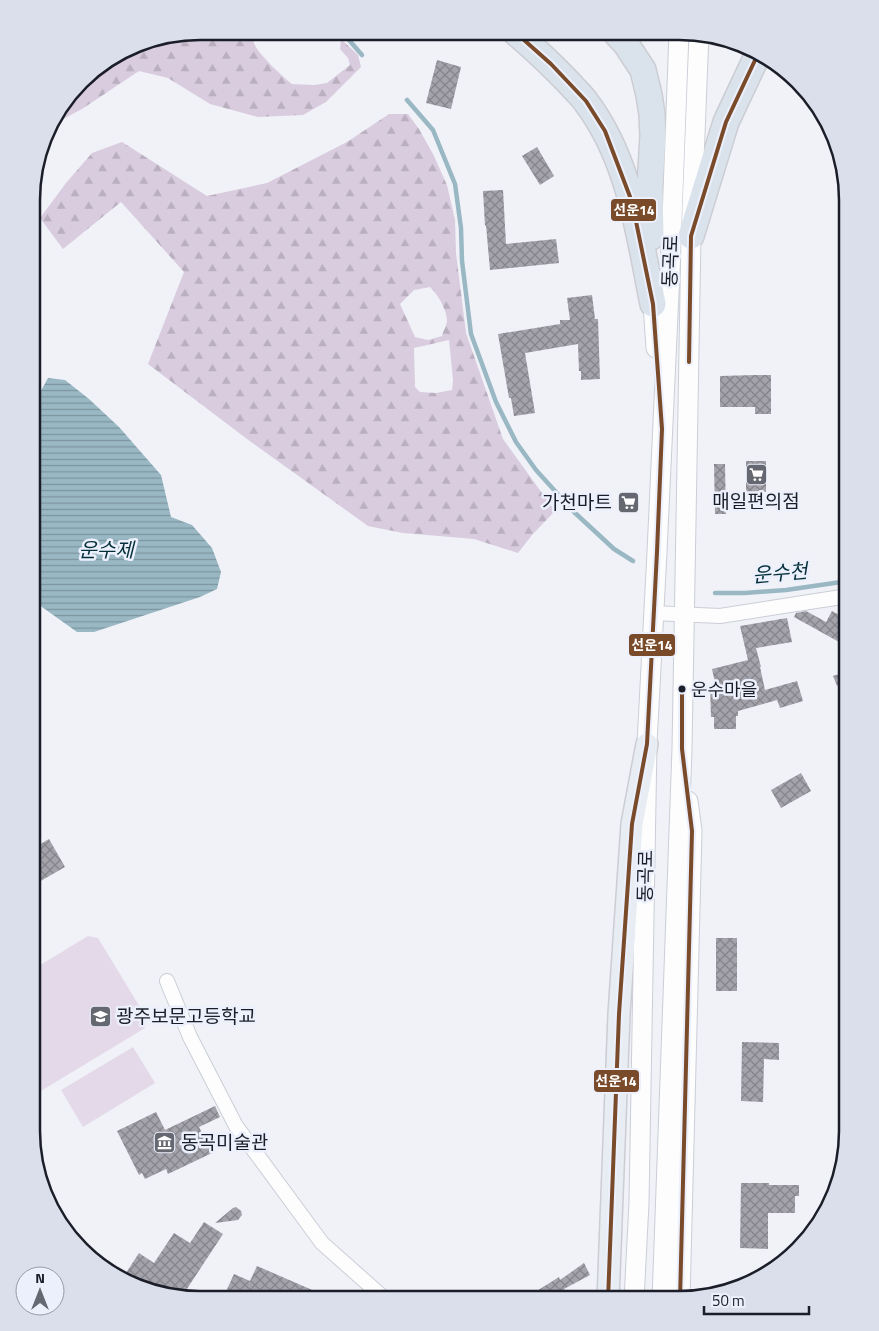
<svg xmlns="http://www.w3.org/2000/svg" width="879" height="1331" viewBox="0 0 879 1331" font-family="'Titillium Web','Noto Sans KR',sans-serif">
  <defs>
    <pattern id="forest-firs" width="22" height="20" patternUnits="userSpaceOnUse" patternTransform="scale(1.25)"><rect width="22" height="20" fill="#d9ccdf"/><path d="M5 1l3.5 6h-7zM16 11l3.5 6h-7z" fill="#baafbf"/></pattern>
    <pattern id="water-rules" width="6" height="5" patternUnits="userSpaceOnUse" patternTransform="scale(1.25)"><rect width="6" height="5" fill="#99b8c4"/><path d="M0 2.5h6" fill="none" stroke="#7c959f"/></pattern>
    <pattern id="building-cross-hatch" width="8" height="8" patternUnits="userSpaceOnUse" patternTransform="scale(1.25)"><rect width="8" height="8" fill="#a4a3ab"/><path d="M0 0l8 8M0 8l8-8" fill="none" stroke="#85848b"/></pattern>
  </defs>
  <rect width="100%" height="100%" fill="#f0f2f8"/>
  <!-- forest -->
  <g fill="url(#forest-firs)" fill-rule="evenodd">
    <path d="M200,31H256C255,35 253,39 254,43C257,53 283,77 292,84L314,85L327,83L350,65L348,58L340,49L341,39L358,55L361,67L326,102L303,115L258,117L210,104L168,78L139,71L82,109L50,126L54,116L89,73L145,40Z"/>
    <path d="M389,114H408L419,129L433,154L447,185L455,220L456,253L466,333L503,439L555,511L532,535L518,553L474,539L403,533L368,526L247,439L148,364L184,272L121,202L63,249L40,218L66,183L92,153L122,142L207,196L267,183L347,142ZM430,287C438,295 446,308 447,320C447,325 443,331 442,336L428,340L415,337L400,304L414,290ZM449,340L453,380L452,390L436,393L420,392L415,387L414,348Z"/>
  </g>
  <!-- pitch -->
  <g fill="#e4d9e9">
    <polygon points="88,936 98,938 146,1017 145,1028 31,1097 32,970"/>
    <polygon points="133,1047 155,1083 83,1127 61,1090"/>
  </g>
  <!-- water -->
  <polygon fill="url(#water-rules)" points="48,378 65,380 89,399 119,427 161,475 171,517 192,525 212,548 221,572 217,589 200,597 94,632 77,632 42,607 32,594 32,407"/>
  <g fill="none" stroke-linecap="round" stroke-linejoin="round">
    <!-- stream -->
    <g stroke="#99b8c4" stroke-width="4.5">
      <polyline points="342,32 362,55"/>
      <polyline points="407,100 433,130 455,184 461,228 462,261 471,334 496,402 516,442 536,470 574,512 614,549 633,561"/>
      <polyline points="715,593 745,593 786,590 848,581"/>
    </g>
  </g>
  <!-- building -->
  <g fill="url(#building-cross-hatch)">
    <polygon points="437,60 461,67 451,109 426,103"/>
    <polygon points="537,147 554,176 540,185 522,156"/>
    <polygon points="503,190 506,244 556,239 559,263 490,270 486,225 485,226 483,191"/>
    <polygon points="592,295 595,319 598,319 600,379 581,380 581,371 579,371 578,344 525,353 535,413 514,416 511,398 509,398 498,334 560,324 560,320 570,320 567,298"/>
    <polygon points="755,375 771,375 771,414 755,414 755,407 720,407 720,376"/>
    <rect x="746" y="461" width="20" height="31"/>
    <polygon points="714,464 725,464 726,514 715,514"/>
    <polygon points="806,611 826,622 832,611 848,620 848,647 794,617 796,613"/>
    <polygon points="787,618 792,642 756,648 761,667 760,667 765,690 797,681 803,701 780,708 777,700 738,711 738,716 736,716 736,729 714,729 714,717 711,717 710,687 716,687 712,669 748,660 740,626"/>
    <polygon points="848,671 848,682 837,686 833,676"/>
    <polygon points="801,773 811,791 781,808 771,790"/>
    <polygon points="49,839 65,867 32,886 32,849"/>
    <rect x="716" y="938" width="21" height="53"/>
    <polygon points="742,1042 779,1043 779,1060 764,1059 763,1102 741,1101"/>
    <polygon points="215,1106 220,1117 199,1127 212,1153 168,1174 166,1169 145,1179 142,1173 139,1175 117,1131 156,1112 165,1130"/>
    <polygon points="741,1183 769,1183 769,1185 799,1185 799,1196 795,1196 795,1213 768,1213 768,1249 740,1248"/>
    <polygon points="236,1207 241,1211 242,1215 238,1220 215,1223 233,1208"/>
    <polygon points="204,1222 223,1234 181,1298 178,1298 124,1276 139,1253 154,1263 174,1233 190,1243"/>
    <polygon points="584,1263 590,1275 564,1289 567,1296 561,1299 524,1299 559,1277 560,1280"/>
    <polygon points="257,1266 333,1299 223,1298 234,1274 250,1281"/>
  </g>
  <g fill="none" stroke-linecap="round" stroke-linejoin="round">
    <defs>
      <g id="street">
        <polyline points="653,613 720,616 848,596"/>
        <polyline points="167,981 190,1037 236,1126 322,1243 385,1299"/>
      </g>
      <g id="secondary">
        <polyline points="653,304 656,348"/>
        <polyline points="634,1300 639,1203 647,744 657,552 670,272 679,33"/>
        <polyline points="662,1300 682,749 691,236 699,33"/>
        <polyline points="680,1300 692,831 688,801"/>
      </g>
      <polyline id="primary" points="608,1300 619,1014 632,824 647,744"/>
      <g id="highway">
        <path d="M515,32C535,49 553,66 571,85C576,91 582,96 586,102C630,160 639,235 653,304"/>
        <polyline points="615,32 626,44 643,70 649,95 652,114 653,136 650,186 651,237"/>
        <polyline points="691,236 726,122 757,56"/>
      </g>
    </defs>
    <!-- street casing -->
    <use href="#street" stroke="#cbced6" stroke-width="16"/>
    <!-- secondary casing -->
    <use href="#secondary" stroke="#cbced6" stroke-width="21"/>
    <!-- primary casing -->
    <use href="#primary" stroke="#cccdd2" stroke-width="24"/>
    <!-- highway casing -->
    <use href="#highway" stroke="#cccdd2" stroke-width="28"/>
    <!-- street -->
    <use href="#street" stroke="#fdfdfe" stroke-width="14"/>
    <!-- secondary -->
    <use href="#secondary" stroke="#fdfdfe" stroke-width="19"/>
    <!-- primary -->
    <use href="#primary" stroke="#e8edf3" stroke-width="21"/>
    <!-- highway -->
    <use href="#highway" stroke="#dae3eb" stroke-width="25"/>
    <defs>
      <g id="bus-1">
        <polyline points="515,32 551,64 586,101 605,131 632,202 653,304 662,429 657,552 647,744 632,824 619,1014 608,1300"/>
        <polyline points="689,362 691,236 726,122 757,56"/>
        <polyline points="680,1300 692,831 682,749 682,689"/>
      </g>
    </defs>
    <!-- bus-1 casing -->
    <use href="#bus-1" stroke="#ecf0fc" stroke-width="8"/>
    <!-- bus-1 -->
    <use href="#bus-1" stroke="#7a4b2a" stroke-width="4"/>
  </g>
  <!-- icons -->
  <defs>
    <symbol id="supermarket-square" viewBox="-11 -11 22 22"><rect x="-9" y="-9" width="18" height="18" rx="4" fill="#666871" stroke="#ecf0fc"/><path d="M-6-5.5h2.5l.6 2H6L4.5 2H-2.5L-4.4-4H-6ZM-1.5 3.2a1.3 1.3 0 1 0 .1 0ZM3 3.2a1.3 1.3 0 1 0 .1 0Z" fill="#fff"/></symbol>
    <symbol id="school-square" viewBox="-11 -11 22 22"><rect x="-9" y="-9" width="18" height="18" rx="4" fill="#666871" stroke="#ecf0fc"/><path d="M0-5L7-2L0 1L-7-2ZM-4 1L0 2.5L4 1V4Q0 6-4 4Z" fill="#fff"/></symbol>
    <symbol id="museum-square" viewBox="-11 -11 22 22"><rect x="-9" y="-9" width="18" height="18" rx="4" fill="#666871" stroke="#ecf0fc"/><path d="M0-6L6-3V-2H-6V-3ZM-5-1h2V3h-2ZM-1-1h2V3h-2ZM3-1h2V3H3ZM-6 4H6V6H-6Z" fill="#fff"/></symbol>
  </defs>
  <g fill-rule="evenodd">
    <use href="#supermarket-square" x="744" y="462" width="25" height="25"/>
    <use href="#supermarket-square" x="616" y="490" width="25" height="25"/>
    <use href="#school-square" x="88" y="1004" width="25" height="25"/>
    <use href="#museum-square" x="152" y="1130" width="25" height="25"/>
  </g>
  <!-- markers -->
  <circle fill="#1b1e28" stroke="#ecf0fc" stroke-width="2" cx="682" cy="689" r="4.5"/>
  <g text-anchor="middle" stroke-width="5" stroke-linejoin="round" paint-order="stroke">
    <!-- bus labels -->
    <g font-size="18" fill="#1b1e28" stroke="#ecf0fc" text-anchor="start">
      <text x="691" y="696">운수마을</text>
    </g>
    <!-- street labels -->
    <g font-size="19" fill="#1b1e28" stroke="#ecf0fc">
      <text transform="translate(670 261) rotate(-88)" y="7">동곡로</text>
      <text transform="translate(645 876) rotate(-89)" y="7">동곡로</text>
    </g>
    <!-- poi labels -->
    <g font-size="19" fill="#1b1e28" stroke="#ecf0fc" text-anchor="start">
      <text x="756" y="508" text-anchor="middle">매일편의점</text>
      <text x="612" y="509" text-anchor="end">가천마트</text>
      <text x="116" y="1023">광주보문고등학교</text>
      <text x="181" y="1149">동곡미술관</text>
    </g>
    <!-- water labels -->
    <g font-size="20" font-style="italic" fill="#05303b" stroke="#ecf0fc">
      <text x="106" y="557">운수제</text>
      <text transform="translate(780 573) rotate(-5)" y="7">운수천</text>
    </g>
  </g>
  <!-- crop -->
  <path d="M0 0H879V1331H0ZM200 40H679A160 160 0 0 1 839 200V1131A160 160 0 0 1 679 1291H200A160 160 0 0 1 40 1131V200A160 160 0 0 1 200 40Z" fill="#dbdfeb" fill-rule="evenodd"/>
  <path fill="none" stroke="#1b1e28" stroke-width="2.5" d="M200 40H679A160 160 0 0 1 839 200V1131A160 160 0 0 1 679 1291H200A160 160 0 0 1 40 1131V200A160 160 0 0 1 200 40Z"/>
  <g stroke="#ecf0fc" stroke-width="2">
    <rect x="610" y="198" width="47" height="24" rx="5" fill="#7a4b2a"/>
    <rect x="628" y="633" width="48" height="24" rx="5" fill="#7a4b2a"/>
    <rect x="593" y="1069" width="47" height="24" rx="5" fill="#7a4b2a"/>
  </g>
  <g font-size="14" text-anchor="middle" font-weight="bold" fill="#fff">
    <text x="634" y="215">선운14</text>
    <text x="652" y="650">선운14</text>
    <text x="616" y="1086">선운14</text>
  </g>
  <!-- north arrow -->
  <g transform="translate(40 1291)"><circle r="24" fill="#ecf0fc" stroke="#989ca7"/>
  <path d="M0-4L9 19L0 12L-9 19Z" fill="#666871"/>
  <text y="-8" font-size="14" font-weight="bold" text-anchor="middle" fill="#1b1e28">N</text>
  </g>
  <!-- scale -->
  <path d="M704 1306v8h105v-8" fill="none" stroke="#1b1e28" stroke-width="2.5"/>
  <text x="712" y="1306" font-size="15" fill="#1b1e28" stroke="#ecf0fc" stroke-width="4" paint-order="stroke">50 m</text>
</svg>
